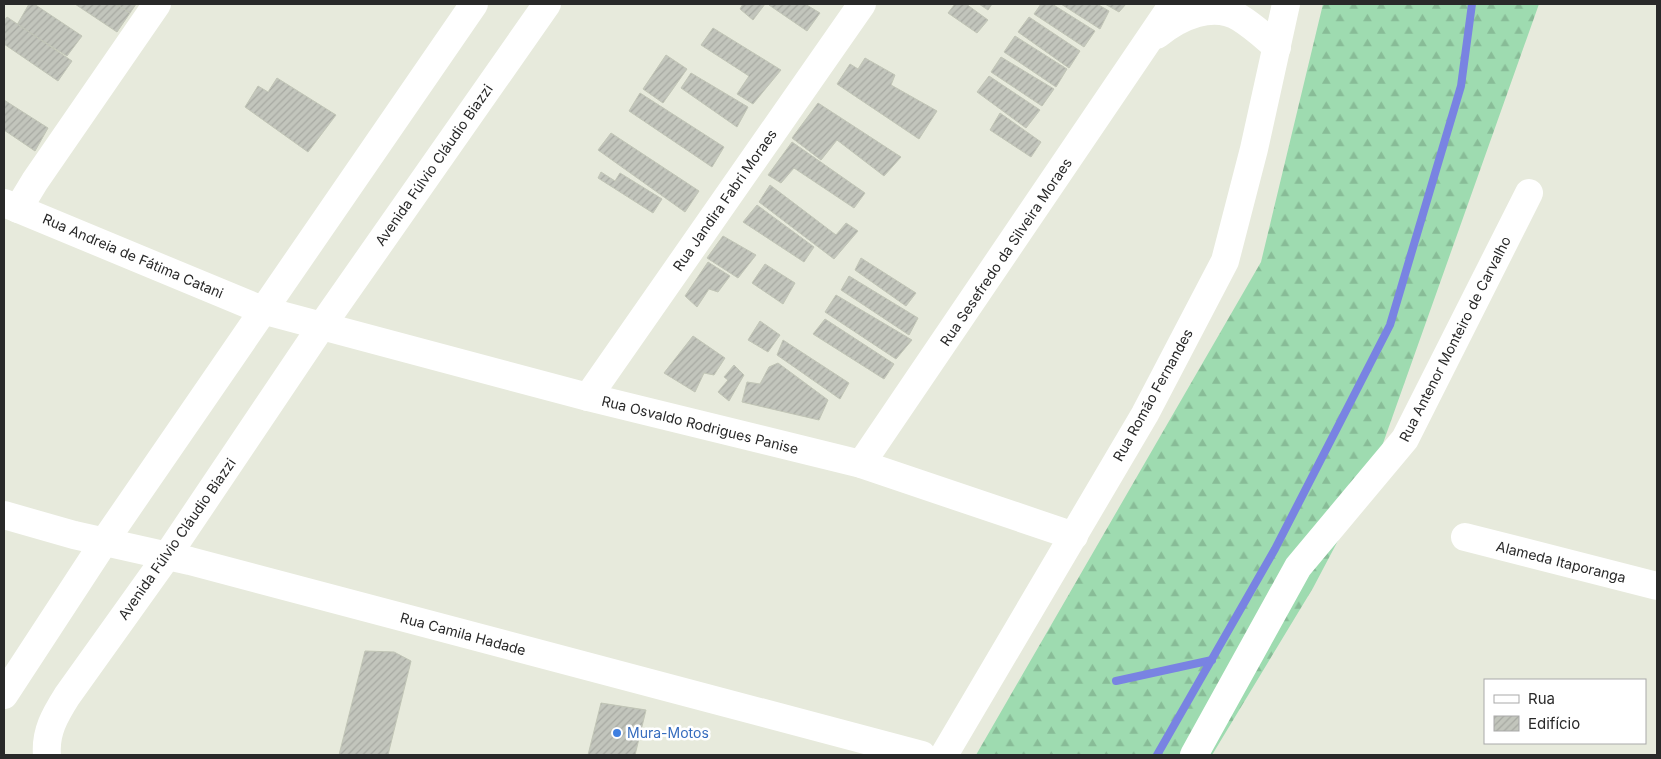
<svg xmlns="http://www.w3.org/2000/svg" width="1661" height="759" viewBox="0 0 1661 759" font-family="Inter,sans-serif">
  <defs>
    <pattern id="forest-firs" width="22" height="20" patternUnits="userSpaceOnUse" patternTransform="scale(1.25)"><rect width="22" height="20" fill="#9edbb0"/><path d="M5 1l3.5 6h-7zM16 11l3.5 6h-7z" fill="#88bc97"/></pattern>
    <pattern id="building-hatch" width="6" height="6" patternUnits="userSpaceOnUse" patternTransform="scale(1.25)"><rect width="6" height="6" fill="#c2c5bc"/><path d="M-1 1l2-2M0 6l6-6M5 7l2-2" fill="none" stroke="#a7a9a2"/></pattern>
  </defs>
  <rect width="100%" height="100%" fill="#e7eadc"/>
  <!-- forest -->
  <polygon fill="url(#forest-firs)" points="1323,4 1539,4 1370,480 1313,588 1212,755 976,755 1261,262"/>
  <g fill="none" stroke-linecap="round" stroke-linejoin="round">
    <!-- stream -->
    <g stroke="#7983e2" stroke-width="8">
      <polyline points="1116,681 1212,660"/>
      <polyline points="1157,755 1275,549 1390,325 1461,86 1472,4"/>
    </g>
  </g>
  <!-- building -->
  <g fill="url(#building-hatch)" stroke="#c1c5b6">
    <polygon points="29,4 34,4 82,36 67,56 17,25"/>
    <polygon points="75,4 116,4 130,13 117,32"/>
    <polygon points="116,4 136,4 130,13"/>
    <polygon points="743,4 765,4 753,20 740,9"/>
    <polygon points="770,4 805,4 820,13 807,31 769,5"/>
    <polygon points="955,4 966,4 988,20 977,33 948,13"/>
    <polygon points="979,4 992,4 988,10"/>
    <polygon points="1041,4 1052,4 1095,31 1084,47 1034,14"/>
    <polygon points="1061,4 1097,4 1109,11 1100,29"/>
    <polygon points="1105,4 1126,4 1119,12"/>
    <polygon points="7,17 72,61 58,81 4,44 4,21"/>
    <polygon points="1029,17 1080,51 1069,68 1018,32"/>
    <polygon points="713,28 781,70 753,104 737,94 749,76 701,45"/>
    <polygon points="1015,36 1067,69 1056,87 1004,52"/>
    <polygon points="666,55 687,69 663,103 643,89"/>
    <polygon points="1001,57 1054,89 1042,106 991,72"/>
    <polygon points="865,58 895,75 891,85 937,111 919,139 837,84 850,64 858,69"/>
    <polygon points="691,73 748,107 737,127 681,88"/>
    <polygon points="989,76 1040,110 1026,128 977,92"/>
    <polygon points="277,78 336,115 308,152 245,107 258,86 268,92"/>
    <polygon points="640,93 724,147 712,167 629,111"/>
    <polygon points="4,100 48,128 35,151 4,130"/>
    <polygon points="818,103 901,157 884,176 837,140 821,160 792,138"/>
    <polygon points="1000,113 1041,142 1031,157 990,130"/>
    <polygon points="611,133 699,191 685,212 598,150"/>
    <polygon points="792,142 865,193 854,208 794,168 781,183 768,175"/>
    <polygon points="601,172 615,181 620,173 662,199 653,213 598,178"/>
    <polygon points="770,185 836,235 846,223 858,231 834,259 759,202"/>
    <polygon points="757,205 814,247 804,262 743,222"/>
    <polygon points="723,236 756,255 738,278 707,258"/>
    <polygon points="861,258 916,293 906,306 855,270"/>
    <polygon points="708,262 730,276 718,292 709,289 697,307 685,296"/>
    <polygon points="765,264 795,283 783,304 752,283"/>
    <polygon points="849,276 918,318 909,335 841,290"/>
    <polygon points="836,295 912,340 896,359 825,312"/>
    <polygon points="825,319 894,364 884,379 813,334"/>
    <polygon points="760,321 780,335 768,352 748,340"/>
    <polygon points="693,336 725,358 714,375 704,373 695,392 664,373"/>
    <polygon points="783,340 849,383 840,399 777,355"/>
    <polygon points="778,363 828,400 819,420 742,402 747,382 760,384 769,367"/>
    <polygon points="734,365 744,375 729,401 718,392 728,380 724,377"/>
    <polygon points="365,651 394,652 411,661 388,755 339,755"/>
    <polygon points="601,703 646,710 635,755 588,755"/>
  </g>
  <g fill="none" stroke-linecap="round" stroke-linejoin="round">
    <!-- street -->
    <g stroke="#fff" stroke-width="28">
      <path d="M1157,35C1179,17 1213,1 1240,18C1253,26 1265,37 1277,47"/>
      <polyline points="4,203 262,310 588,397 861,464 1074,536"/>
      <polyline points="18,209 35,181 157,4"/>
      <polyline points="588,397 862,4"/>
      <polyline points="861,464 1173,4"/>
      <polyline points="4,515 74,535 190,561 922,755"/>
      <polyline points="1465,537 1657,586"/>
      <polyline points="4,695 104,542 474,4"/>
      <path d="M47,755C45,732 55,715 67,696L167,556L321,327L547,4"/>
      <polyline points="944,755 1145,414 1225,261 1254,149 1286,4"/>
      <polyline points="1194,755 1298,567 1405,439 1529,193"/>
    </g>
  </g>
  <!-- markers -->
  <circle fill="#3f7fe0" stroke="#fff" stroke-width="2" cx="617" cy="733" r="5"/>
  <g text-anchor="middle" stroke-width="5" stroke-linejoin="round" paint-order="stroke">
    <!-- street labels -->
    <g font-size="14" fill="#292929" stroke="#fff">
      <text transform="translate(434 165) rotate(-55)" y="5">Avenida Fúlvio Cláudio Biazzi</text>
      <text transform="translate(725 200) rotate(-55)" y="5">Rua Jandira Fabri Moraes</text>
      <text transform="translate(1006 252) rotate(-56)" y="5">Rua Sesefredo da Silveira Moraes</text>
      <text transform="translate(133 256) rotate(23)" y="5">Rua Andreia de Fátima Catani</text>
      <text transform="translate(1455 339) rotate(-63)" y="5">Rua Antenor Monteiro de Carvalho</text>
      <text transform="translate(1153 395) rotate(-61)" y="5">Rua Romão Fernandes</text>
      <text transform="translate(700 425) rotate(14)" y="5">Rua Osvaldo Rodrigues Panise</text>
      <text transform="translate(177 539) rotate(-55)" y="5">Avenida Fúlvio Cláudio Biazzi</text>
      <text transform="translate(1561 562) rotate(14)" y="5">Alameda Itaporanga</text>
      <text transform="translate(463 634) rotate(15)" y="5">Rua Camila Hadade</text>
    </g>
    <!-- shop labels -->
    <g font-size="14" fill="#366cbe" stroke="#fff" text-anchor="start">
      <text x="627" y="738">Mura-Motos</text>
    </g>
  </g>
  <!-- border -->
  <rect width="1661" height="759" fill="none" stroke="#292929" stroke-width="10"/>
  <!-- legend -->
  <rect x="1484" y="679" width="162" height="65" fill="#ffffff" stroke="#a9a9a9"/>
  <rect x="1494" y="695" width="25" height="8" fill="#ffffff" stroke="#a9a9a9"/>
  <text x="1528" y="704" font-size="15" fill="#292929">Rua</text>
  <rect x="1494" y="716" width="25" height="15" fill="url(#building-hatch)" stroke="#a9a9a9"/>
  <text x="1528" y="729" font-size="15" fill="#292929">Edifício</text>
</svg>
